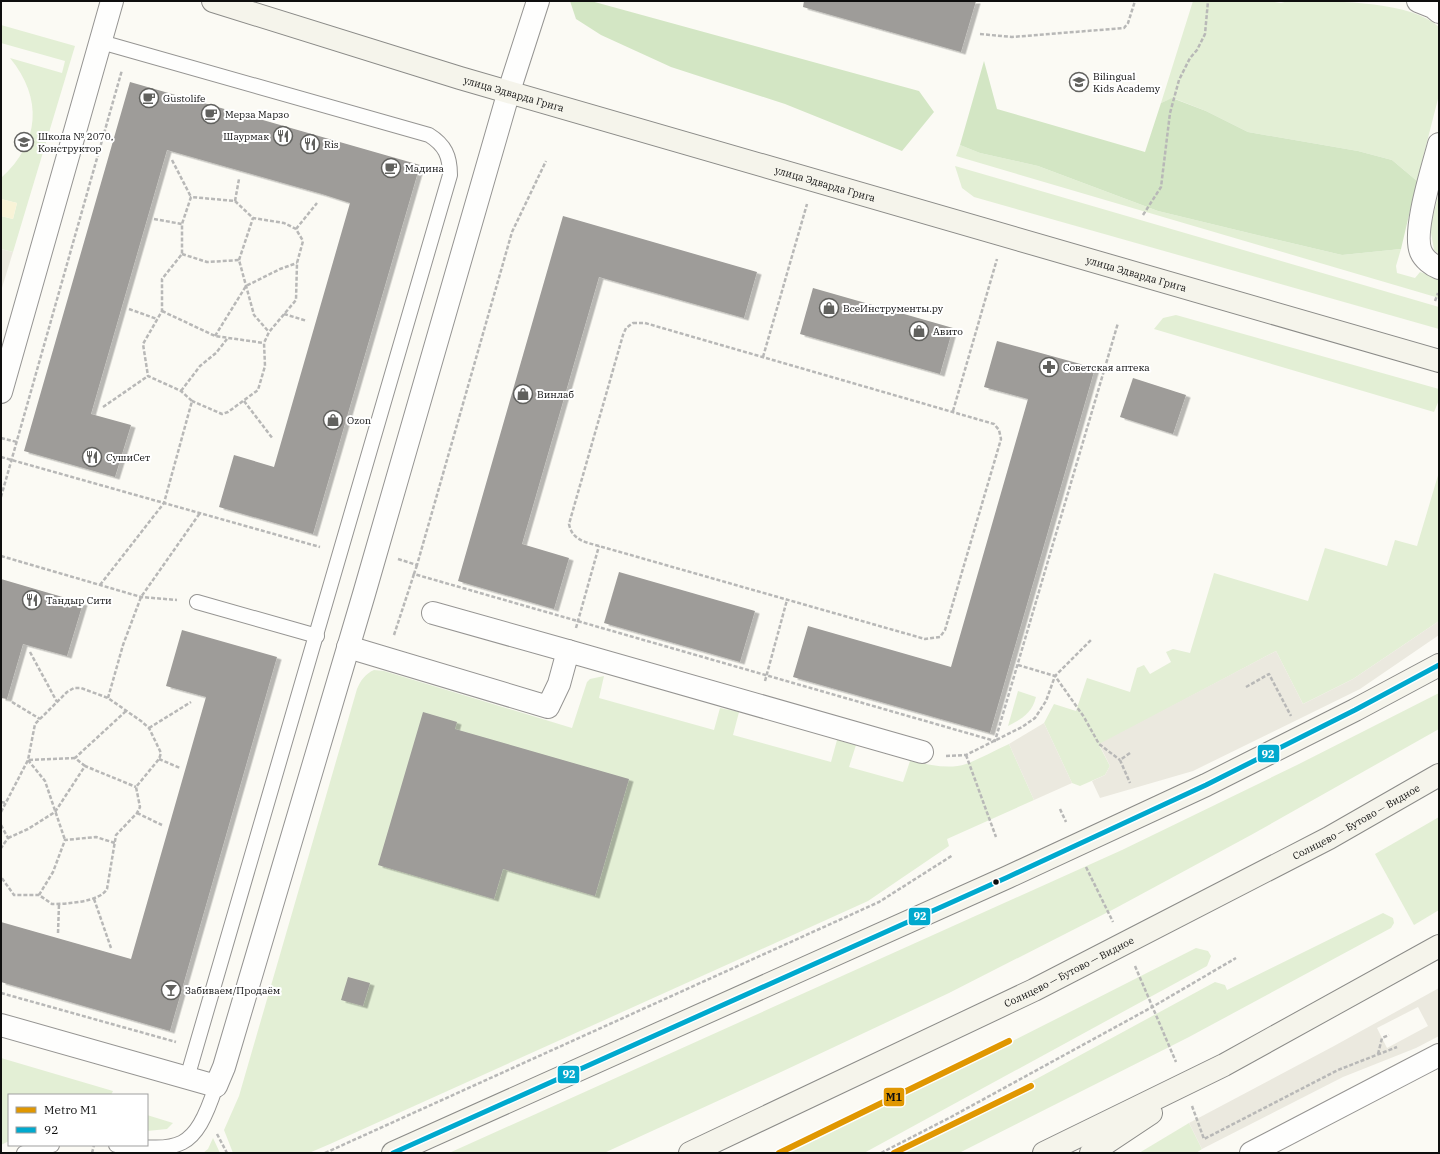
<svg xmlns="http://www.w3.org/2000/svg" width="1440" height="1154" viewBox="0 0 1440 1154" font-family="'IBM Plex Serif',serif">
  <defs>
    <filter id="shadow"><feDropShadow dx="4.5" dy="2.5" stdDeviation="0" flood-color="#0004"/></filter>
  </defs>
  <rect width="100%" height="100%" fill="#fbfaf4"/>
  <!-- green -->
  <g fill="#e3efd5">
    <path d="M1193,1H1269L1281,3L1288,1C1329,1 1410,0 1439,27V95L1417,181L1392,160L1358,151L1248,132L1206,111L1173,98L1161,103Z"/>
    <path d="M1,25L75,46L13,252L1,249V216L13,219L17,203L1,199V178C40,143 43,98 10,58L62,73L65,61L1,43Z"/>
    <polygon points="960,145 980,153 1038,166 1158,211 1257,235 1342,255 1401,249 1396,266 1397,273 1415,278 1420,272 1439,278 1439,298 956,156"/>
    <polygon points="955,166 1439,307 1439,329 974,197 962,188"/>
    <polygon points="1439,193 1439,254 1434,250 1430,227"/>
    <polygon points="1176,315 1439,389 1439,400 1434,412 1154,329 1163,318"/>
    <polygon points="1439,472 1439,621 1353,679 1303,704 1276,651 1099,745 1110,766 1105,775 1080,786 1072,783 1044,723 1054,704 1076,711 1087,678 1130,692 1137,668 1144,665 1150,674 1171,662 1166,652 1173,649 1190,653 1214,573 1308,601 1325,548 1387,566 1395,540 1417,546"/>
    <path d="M374,670L384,671L572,728L587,682L590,679L604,676L599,698L714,730L720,708L739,712L733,735L831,762L837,740L856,745L849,767L903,782L910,761C927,764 948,770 966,764C980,759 995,750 1009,744L1034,800L947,839L949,846L868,901L330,1144L309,1153H233L224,1130L239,1096L357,689C361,680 365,674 374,670Z"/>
    <path d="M1018,691L1036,697C1032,713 1022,719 1008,726Z"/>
    <polygon points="1439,693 1439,729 1251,835 1114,909 949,993 781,1072 604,1153 449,1153 1122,850 1297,765"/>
    <polygon points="1439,817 1439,910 1414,925 1375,854"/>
    <polygon points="1383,913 1393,918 1394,923 1391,928 1189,1037 959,1153 900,1153 1215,982 1225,985 1227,990"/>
    <polygon points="1196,948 1208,951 1211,956 1207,966 864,1153 776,1153 930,1083"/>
    <polygon points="1,1058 113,1091 111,1095 9,1095 9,1141 1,1145"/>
    <polygon points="147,1115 173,1123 167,1129 147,1131"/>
    <polygon points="1189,1123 1202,1149 1196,1153 1139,1153"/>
    <polygon points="213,1138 220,1153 203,1153 208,1149"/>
  </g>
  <!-- forest -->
  <g fill="#d3e6c4">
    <polygon points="570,1 591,1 919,91 934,112 902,151 785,104 671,67 601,35 576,19"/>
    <polygon points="984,61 997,109 1145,152 1161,103 1172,98 1206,111 1248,132 1358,151 1392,160 1417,181 1401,249 1342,255 1257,235 1158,211 1038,166 980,153 960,145"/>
  </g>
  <!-- sand -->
  <polygon fill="#f8f3d7" points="1,199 17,203 13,219 1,216"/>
  <!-- plaza -->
  <g fill="#ebe9df" fill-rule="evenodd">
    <polygon points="1,249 13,252 1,291"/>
    <polygon points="1439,621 1439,635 1360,689 1193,771 1100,798 1092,781 1105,775 1110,766 1099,744 1276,651 1303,704 1353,679"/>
    <polygon points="1044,723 1072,783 1034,800 1009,744"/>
    <path d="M1439,988V1036L1416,1048L1343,1077L1202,1149L1189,1123L1334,1046ZM1418,1007L1428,1026L1387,1048L1377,1028Z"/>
  </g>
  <!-- building -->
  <g fill="#9e9c99" filter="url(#shadow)">
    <polygon points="804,1 976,1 961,52 803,7"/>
    <polygon points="130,82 420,165 313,534 219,507 234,455 274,467 350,203 322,194 167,150 91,414 131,425 115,477 24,451"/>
    <polygon points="563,216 757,272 744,318 599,277 522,544 569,558 554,609 458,581"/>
    <polygon points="813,288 953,328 940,374 800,334"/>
    <polygon points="997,341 1095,368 990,733 793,677 808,626 951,667 1028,399 984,387"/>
    <polygon points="1133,378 1186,395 1173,434 1120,417"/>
    <polygon points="619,572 755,611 740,662 604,623"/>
    <polygon points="1,579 83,603 67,656 23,644 7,699 1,698"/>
    <polygon points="182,630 277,657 170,1031 1,982 1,922 131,959 206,697 166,686"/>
    <polygon points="423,712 457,722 455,729 629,779 595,896 503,869 494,899 378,865"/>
    <polygon points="348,977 370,983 363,1006 341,1000"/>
  </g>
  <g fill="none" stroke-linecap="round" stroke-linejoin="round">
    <defs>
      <g id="lane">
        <path d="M101,42L429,135C445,145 450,156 450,175L187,1078"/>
        <polyline points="197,602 317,636"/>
        <path d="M116,1145C181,1151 194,1152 216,1086"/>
        <polyline points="24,1153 52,1145"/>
      </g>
      <g id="street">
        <polyline points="1418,1 1433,7 1439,12"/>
        <path d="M1439,144C1433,167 1412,232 1421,252C1424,259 1432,265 1439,268"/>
        <polyline points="1,392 112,1"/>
        <polyline points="433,613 568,651"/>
        <polyline points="348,647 548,707 559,684 568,651 922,752"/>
        <polyline points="1,1025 216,1086 224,1067 364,594 509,91 538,1"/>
        <polyline points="1251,1153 1439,1055"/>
      </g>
      <g id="secondary">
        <path id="s1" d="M213,1L460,78L1439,361"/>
        <polyline points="393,1153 1008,877 1206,785 1355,710 1439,665"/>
        <path id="s2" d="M690,1153L1034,990L1329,838L1439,775"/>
        <polyline points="1044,1153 1224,1065 1439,946"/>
        <polyline points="1091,1153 1151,1113"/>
      </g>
    </defs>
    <!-- lane casing -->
    <use href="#lane" stroke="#959492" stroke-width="16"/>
    <!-- street casing -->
    <use href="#street" stroke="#959492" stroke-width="24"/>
    <!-- secondary casing -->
    <use href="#secondary" stroke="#8b8b88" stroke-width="24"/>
    <!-- path -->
    <g stroke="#b8b8b7" stroke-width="2.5" stroke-dasharray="4 2" stroke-linecap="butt">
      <polyline points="980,34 1012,37 1124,28 1128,23 1135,1"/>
      <polyline points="172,160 191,197"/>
      <polyline points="235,201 239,179"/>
      <polyline points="1143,215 1161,187 1170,113 1179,80 1190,58 1197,50 1205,34 1208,1"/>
      <polyline points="154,219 182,224"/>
      <polyline points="296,229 317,203"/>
      <polyline points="182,254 207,262 239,260 254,315 269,332"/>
      <polyline points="239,260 253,218"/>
      <polyline points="1435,301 1438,293"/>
      <polyline points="129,309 157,319"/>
      <polyline points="162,311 215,336 264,343"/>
      <polyline points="284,314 307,321"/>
      <path d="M633,323H645L994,424L999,430L1001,439L945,630L940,637L925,639L599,546C585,542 572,540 569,524L623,335L626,328Z"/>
      <polyline points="215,336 246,286 280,269 297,263"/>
      <polyline points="763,357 807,204"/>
      <polyline points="181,391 200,366 216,353 227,339"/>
      <polyline points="244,401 273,439"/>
      <polyline points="103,407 148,376"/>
      <polyline points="953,411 997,259"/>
      <polyline points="1,438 17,442"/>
      <polyline points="1,457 320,547"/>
      <polyline points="1,497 122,70"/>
      <polyline points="1,556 141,597 177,600"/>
      <polyline points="398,559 417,565 512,232 546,161"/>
      <polyline points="417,565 414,574 995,741 1118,323"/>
      <polyline points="100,585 164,503 192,401 181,391 148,376 143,344 162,311 162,279 182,254 182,224 191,197 235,201 253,218 284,223 296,229 303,241 297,263 296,300 269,332 264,343 265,366 258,390 228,412 222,414 192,401"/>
      <polyline points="576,628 599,546"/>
      <polyline points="394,635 414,574"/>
      <polyline points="30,652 57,702"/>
      <polyline points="1018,665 1055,676 1084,717 1099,744 1120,760"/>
      <polyline points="765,681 787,600"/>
      <polyline points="1246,687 1269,674 1291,716"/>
      <polyline points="108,698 123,645 141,597 200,513"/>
      <polyline points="12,702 40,719"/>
      <polyline points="149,728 191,702"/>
      <polyline points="1130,753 1120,760 1130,783"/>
      <polyline points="966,755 996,837"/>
      <polyline points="946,756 966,755 1022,727 1035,718 1046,701 1055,676 1091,640"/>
      <polyline points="159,759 180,768"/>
      <polyline points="28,760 45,781 65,840"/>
      <polyline points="29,760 75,758"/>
      <polyline points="85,766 75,758 126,711"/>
      <polyline points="1,802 6,803"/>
      <polyline points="1060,809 1066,822"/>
      <path d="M1,812L28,760L35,724L67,692L74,688H81L108,698L141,721L149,728L161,753L159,759L136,787L140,807L137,813L116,835L107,889C100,902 66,904 52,904L39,895H14L1,877"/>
      <polyline points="137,813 162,825"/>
      <polyline points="1,825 8,838 1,848"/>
      <polyline points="8,838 28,829 55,812 85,766 136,787"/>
      <polyline points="1086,867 1113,922"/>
      <polyline points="39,895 53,872 65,840 96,837 115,843"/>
      <polyline points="94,899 111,948"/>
      <polyline points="58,933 59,904"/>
      <polyline points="1135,966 1176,1062"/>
      <polyline points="1,993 176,1042"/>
      <polyline points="1378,1054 1382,1038 1389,1035"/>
      <polyline points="1192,1106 1204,1139 1338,1070 1397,1047"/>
      <polyline points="217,1134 227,1153"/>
      <polyline points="92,1153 94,1145"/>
      <polyline points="325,1153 879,902 953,855"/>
      <polyline points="881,1153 951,1117 1154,1006 1236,958"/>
    </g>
    <!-- lane -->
    <use href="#lane" stroke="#fefefd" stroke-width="14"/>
    <!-- street -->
    <use href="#street" stroke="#fefefd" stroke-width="22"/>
    <!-- secondary -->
    <use href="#secondary" stroke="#f5f4eb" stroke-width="22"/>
    <defs>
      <polyline id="bus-1" points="393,1153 1008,877 1206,785 1355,710 1439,665"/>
    </defs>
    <!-- bus-1 casing -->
    <use href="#bus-1" stroke="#fff" stroke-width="8"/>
    <!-- bus-1 -->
    <use href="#bus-1" stroke="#00a9ce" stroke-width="5"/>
    <defs>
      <g id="metro-1">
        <polyline points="779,1153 1009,1041"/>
        <polyline points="894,1153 1031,1086"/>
      </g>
    </defs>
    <!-- metro-1 casing -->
    <use href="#metro-1" stroke="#fff" stroke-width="9"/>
    <!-- metro-1 -->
    <use href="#metro-1" stroke="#e09701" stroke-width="6"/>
  </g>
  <!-- icons -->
  <defs>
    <symbol id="school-ring" viewBox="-11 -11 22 22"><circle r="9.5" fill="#fff" stroke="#61615e" stroke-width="1.5"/><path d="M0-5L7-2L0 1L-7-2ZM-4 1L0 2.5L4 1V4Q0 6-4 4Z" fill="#61615e"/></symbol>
    <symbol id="cafe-ring" viewBox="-11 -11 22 22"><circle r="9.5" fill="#fff" stroke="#61615e" stroke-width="1.5"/><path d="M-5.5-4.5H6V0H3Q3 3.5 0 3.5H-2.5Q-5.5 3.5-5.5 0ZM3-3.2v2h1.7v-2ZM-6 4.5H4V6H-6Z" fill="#61615e"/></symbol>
    <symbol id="restaurant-ring" viewBox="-11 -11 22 22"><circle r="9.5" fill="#fff" stroke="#61615e" stroke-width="1.5"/><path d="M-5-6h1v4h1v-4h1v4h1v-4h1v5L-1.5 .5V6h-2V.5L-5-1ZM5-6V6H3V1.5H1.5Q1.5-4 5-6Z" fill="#61615e"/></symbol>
    <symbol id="shop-ring" viewBox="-11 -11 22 22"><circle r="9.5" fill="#fff" stroke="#61615e" stroke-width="1.5"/><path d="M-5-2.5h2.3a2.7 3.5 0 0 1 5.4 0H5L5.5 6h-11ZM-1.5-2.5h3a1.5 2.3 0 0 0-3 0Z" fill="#61615e"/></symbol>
    <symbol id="pharmacy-ring" viewBox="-11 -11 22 22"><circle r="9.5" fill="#fff" stroke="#61615e" stroke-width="1.5"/><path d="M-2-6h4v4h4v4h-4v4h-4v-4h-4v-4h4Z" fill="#61615e"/></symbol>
    <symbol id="bar-ring" viewBox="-11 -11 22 22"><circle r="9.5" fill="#fff" stroke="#61615e" stroke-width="1.5"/><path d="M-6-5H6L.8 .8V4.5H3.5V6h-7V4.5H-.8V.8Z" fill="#61615e"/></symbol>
  </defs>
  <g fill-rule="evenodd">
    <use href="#school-ring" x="1068" y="71" width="22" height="22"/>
    <use href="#cafe-ring" x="138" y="87" width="22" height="22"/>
    <use href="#cafe-ring" x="200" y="103" width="22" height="22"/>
    <use href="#restaurant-ring" x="272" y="125" width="22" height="22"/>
    <use href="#school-ring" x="13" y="131" width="22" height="22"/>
    <use href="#restaurant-ring" x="299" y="133" width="22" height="22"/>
    <use href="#cafe-ring" x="380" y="157" width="22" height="22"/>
    <use href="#shop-ring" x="818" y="297" width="22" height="22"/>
    <use href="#shop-ring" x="908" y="320" width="22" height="22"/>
    <use href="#pharmacy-ring" x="1038" y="356" width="22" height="22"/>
    <use href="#shop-ring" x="512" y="383" width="22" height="22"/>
    <use href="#shop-ring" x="322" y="409" width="22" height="22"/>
    <use href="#restaurant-ring" x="81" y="446" width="22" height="22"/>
    <use href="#restaurant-ring" x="21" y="589" width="22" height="22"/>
    <use href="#bar-ring" x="160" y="979" width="22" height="22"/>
  </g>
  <!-- markers -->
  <circle fill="#0e0e0e" stroke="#fff" stroke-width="1.5" cx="996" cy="882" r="3.5"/>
  <g text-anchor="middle" stroke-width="4" stroke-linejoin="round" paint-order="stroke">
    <!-- poi labels -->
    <g font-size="10" fill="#0e0e0e" stroke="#fff" text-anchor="start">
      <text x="1093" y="80">Bilingual<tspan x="1093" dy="12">Kids Academy</tspan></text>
      <text x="163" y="102">Gustolife</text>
      <text x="225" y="118">Мерза Марзо</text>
      <text x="38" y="140">Школа № 2070,<tspan x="38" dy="12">Конструктор</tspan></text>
      <text x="269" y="140" text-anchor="end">Шаурмак</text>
      <text x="324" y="148">Ris</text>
      <text x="405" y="172">Мадина</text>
      <text x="843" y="312">ВсеИнструменты.ру</text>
      <text x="933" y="335">Авито</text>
      <text x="1063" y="371">Советская аптека</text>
      <text x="537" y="398">Винлаб</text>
      <text x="347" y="424">Ozon</text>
      <text x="106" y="461">СушиСет</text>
      <text x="46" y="604">Тандыр Сити</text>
      <text x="185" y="994">Забиваем/Продаём</text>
    </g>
    <!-- street labels -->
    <g font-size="10" fill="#0e0e0e" stroke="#fff">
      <text dy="4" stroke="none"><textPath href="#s1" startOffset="315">улица Эдварда Грига</textPath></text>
      <text dy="4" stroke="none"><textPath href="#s1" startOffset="639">улица Эдварда Грига</textPath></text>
      <text dy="4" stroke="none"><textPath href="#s1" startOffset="963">улица Эдварда Грига</textPath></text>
      <text dy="4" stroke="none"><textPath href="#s2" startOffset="744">Солнцево — Бутово — Видное</textPath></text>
      <text dy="4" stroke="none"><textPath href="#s2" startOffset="420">Солнцево — Бутово — Видное</textPath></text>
    </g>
  </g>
  <g stroke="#fff" stroke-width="1.5">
    <rect x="1257" y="744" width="23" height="19" rx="4" fill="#00a9ce"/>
    <rect x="908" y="907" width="23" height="19" rx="4" fill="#00a9ce"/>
    <rect x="557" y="1065" width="23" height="19" rx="4" fill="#00a9ce"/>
    <rect x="883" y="1087" width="22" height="20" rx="4" fill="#e09701"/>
  </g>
  <g font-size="11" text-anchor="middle" font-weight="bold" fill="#fff">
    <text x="1268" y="758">92</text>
    <text x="920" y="920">92</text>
    <text x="569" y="1078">92</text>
  </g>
  <g font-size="11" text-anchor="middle" font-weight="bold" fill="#111">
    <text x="894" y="1101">M1</text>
  </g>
  <!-- border -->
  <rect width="1440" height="1154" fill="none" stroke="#0e0e0e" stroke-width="4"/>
  <!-- legend -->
  <rect x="8" y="1094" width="140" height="52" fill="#ffffff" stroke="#9f9f9f"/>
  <rect x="16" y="1107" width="20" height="6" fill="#e09701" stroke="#9f9f9f"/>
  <text x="44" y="1114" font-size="12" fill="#0e0e0e">Metro M1</text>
  <rect x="16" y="1127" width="20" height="6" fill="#00a9ce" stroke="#9f9f9f"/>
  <text x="44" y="1134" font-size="12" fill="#0e0e0e">92</text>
</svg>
